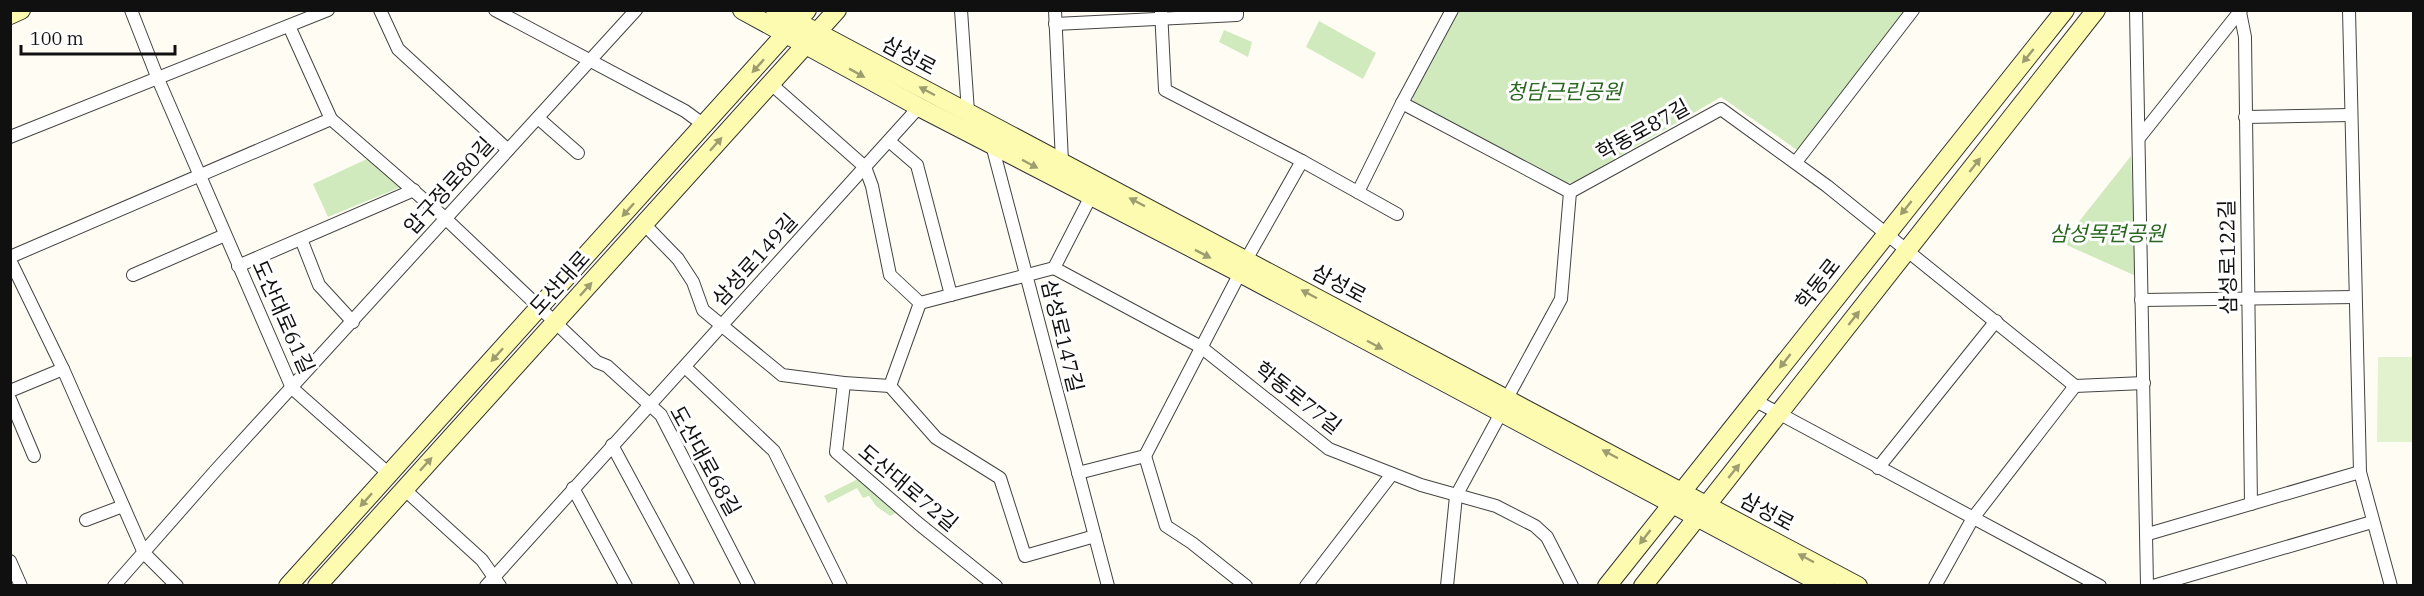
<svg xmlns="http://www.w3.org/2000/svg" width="2424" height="596" viewBox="0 0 2424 596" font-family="'IBM Plex Serif','Noto Sans KR',serif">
  <rect width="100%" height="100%" fill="#fffdf3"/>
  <!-- green -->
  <g fill="#d0eabd">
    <polygon points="1459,11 1912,11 1800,152 1721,97 1575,182 1560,184 1413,104 1413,95"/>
    <polygon points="1319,21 1376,53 1363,79 1306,47"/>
    <polygon points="1224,30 1252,42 1248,57 1219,42"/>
    <polygon points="2131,156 2136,276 2062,243"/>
    <polygon points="369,158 401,187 328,217 313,184"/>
    <polygon points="858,479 896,513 890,516 876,506 869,496 863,498 857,488 828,503 824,496"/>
  </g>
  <!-- pitch -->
  <polygon fill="#e2f1ce" points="2378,357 2413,357 2413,442 2377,442"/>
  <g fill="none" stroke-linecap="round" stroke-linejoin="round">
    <defs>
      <g id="minor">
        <polyline points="131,10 158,79 292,388 389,474"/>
        <polyline points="380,10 398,49 508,150"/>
        <polyline points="495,10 685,111 704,125"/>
        <polyline points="961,10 968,112"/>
        <polyline points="1055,10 1062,162"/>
        <polyline points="1161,10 1165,90 1302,161 1397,214"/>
        <polyline points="2136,10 2147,586"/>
        <polyline points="2349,10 2360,472 2391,586"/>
        <polyline points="2240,12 2245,37 2251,504"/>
        <polyline points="1055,24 1237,15 1237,10"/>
        <polyline points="289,26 331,119 445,218 597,362 607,366 661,415 749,586"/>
        <polyline points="771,84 865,167 872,186 890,275 920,303"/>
        <polyline points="1402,103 1570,192"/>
        <polyline points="2245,117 2350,115"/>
        <polyline points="538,118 578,153"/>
        <polyline points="10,137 328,10"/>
        <polyline points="2139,138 2241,10"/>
        <polyline points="889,141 917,165 951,295"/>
        <polyline points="992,145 1108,586"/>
        <polyline points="1796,162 1913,10"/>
        <polyline points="1358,192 1402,103 1452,10"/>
        <polyline points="1570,192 1721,109 1827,186 2075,386 2144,383"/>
        <polyline points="644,224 678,259 693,282 703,310 782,375 844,383 890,386"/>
        <polyline points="301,239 319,285 353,322"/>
        <polyline points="10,257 331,119"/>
        <polyline points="10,260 63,369 144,553 177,586"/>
        <polyline points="1246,260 1302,161"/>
        <polyline points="238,266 414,190"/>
        <polyline points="1054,268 1201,347 1329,449 1421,485 1496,506 1535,526 1547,537 1572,586"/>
        <polyline points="133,275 225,235"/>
        <polyline points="2141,300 2355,297"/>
        <polyline points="920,303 890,386 936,438 1000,478 1025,556 1095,536"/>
        <polyline points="920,303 1054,268 1091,196"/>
        <polyline points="685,367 774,451 841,586"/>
        <polyline points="844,383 836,452 919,524 996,586"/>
        <polyline points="10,391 63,369"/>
        <polyline points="10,399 34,456"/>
        <polyline points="1506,400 1561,299 1570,192"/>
        <polyline points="1754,400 2100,586"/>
        <polyline points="612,445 688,586"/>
        <polyline points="1145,456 1166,526 1192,543 1246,586"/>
        <polyline points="1878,468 1996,321"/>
        <polyline points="1078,473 1145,456 1240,273"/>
        <polyline points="573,488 626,586"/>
        <polyline points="404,489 482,560 500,586"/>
        <polyline points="86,520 123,506"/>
        <polyline points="2148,534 2360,472"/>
        <polyline points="10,561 21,586"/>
        <polyline points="114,586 216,470 636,10"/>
        <polyline points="486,586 919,107"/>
        <polyline points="1306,586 1392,474"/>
        <polyline points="1447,586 1456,496 1501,413"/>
        <polyline points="1935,586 1973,518 2075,386"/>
        <polyline points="2153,586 2372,522"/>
      </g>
      <g id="secondary">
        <polyline points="742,10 919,107 1240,273 1826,586"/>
        <polyline points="775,10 1858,586"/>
        <polyline points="10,15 21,10"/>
        <polyline points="288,586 807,10"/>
        <polyline points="317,586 837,10"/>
        <polyline points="1607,586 2065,10"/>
        <polyline points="1643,586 2096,10"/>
      </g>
    </defs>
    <!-- minor casing -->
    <use href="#minor" stroke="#434343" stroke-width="14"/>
    <!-- secondary casing -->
    <use href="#secondary" stroke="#323232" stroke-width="20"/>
    <!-- minor -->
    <use href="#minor" stroke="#fff" stroke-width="12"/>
    <!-- secondary -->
    <use href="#secondary" stroke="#fdfbb0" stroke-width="18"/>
  </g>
  <!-- one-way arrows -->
  <defs><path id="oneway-solid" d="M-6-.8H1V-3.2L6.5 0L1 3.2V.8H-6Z" transform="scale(1.5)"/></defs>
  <g fill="#9e9d70">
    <use href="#oneway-solid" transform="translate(2028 56) rotate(129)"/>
    <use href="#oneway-solid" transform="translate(758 66) rotate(132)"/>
    <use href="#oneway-solid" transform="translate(857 73) rotate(29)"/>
    <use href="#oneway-solid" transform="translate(927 91) rotate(-152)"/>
    <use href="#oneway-solid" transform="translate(716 144) rotate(-48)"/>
    <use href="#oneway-solid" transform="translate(1030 164) rotate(28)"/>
    <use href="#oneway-solid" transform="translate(1975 165) rotate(-52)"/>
    <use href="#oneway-solid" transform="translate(1137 202) rotate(-152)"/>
    <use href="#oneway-solid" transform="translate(1906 208) rotate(129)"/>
    <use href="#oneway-solid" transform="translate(628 210) rotate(132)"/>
    <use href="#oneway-solid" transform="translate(1203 254) rotate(27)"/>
    <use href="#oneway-solid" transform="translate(586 289) rotate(-48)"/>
    <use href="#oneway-solid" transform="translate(1309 294) rotate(-152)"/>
    <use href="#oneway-solid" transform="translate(1854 318) rotate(-52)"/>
    <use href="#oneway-solid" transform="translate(1375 345) rotate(28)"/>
    <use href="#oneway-solid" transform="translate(497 355) rotate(132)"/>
    <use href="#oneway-solid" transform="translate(1785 361) rotate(128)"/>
    <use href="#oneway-solid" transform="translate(1610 454) rotate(-152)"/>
    <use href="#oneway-solid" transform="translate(426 464) rotate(-48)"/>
    <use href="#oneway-solid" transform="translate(1734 471) rotate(-51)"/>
    <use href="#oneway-solid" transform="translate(366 500) rotate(132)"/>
    <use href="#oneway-solid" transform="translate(1645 537) rotate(128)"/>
    <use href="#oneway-solid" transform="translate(1806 558) rotate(-152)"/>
  </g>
  <g text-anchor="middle" stroke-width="6" stroke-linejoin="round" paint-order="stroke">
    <!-- street labels -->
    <g font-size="21" fill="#101010" stroke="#fff">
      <text transform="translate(909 56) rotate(28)" y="7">삼성로</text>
      <text transform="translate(1643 130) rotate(-29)" y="7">학동로87길</text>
      <text transform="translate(449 186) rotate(-48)" y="7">압구정로80길</text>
      <text transform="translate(2228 257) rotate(-91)" y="7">삼성로122길</text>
      <text transform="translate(755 260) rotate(-48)" y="7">삼성로149길</text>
      <text transform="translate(560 283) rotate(-48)" y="7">도산대로</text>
      <text transform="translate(1339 284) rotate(28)" y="7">삼성로</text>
      <text transform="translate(1818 284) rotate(-52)" y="7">학동로</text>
      <text transform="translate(283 317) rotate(66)" y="7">도산대로61길</text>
      <text transform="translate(1062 336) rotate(76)" y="7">삼성로147길</text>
      <text transform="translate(1298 398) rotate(38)" y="7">학동로77길</text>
      <text transform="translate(705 461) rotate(61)" y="7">도산대로68길</text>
      <text transform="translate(908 488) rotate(40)" y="7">도산대로72길</text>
      <text transform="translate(1767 512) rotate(28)" y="7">삼성로</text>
    </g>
    <!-- park labels -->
    <g font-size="21" font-style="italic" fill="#2a6820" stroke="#fff">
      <text x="1564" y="99">청담근린공원</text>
      <text x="2107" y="241">삼성목련공원</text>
    </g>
  </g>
  <!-- border -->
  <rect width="2424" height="596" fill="none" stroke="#101010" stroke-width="24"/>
  <!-- scale -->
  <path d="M21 45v9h154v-9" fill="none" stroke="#101010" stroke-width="3"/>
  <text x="30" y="45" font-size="18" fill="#101010" stroke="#ffffff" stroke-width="4.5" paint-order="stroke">100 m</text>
</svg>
